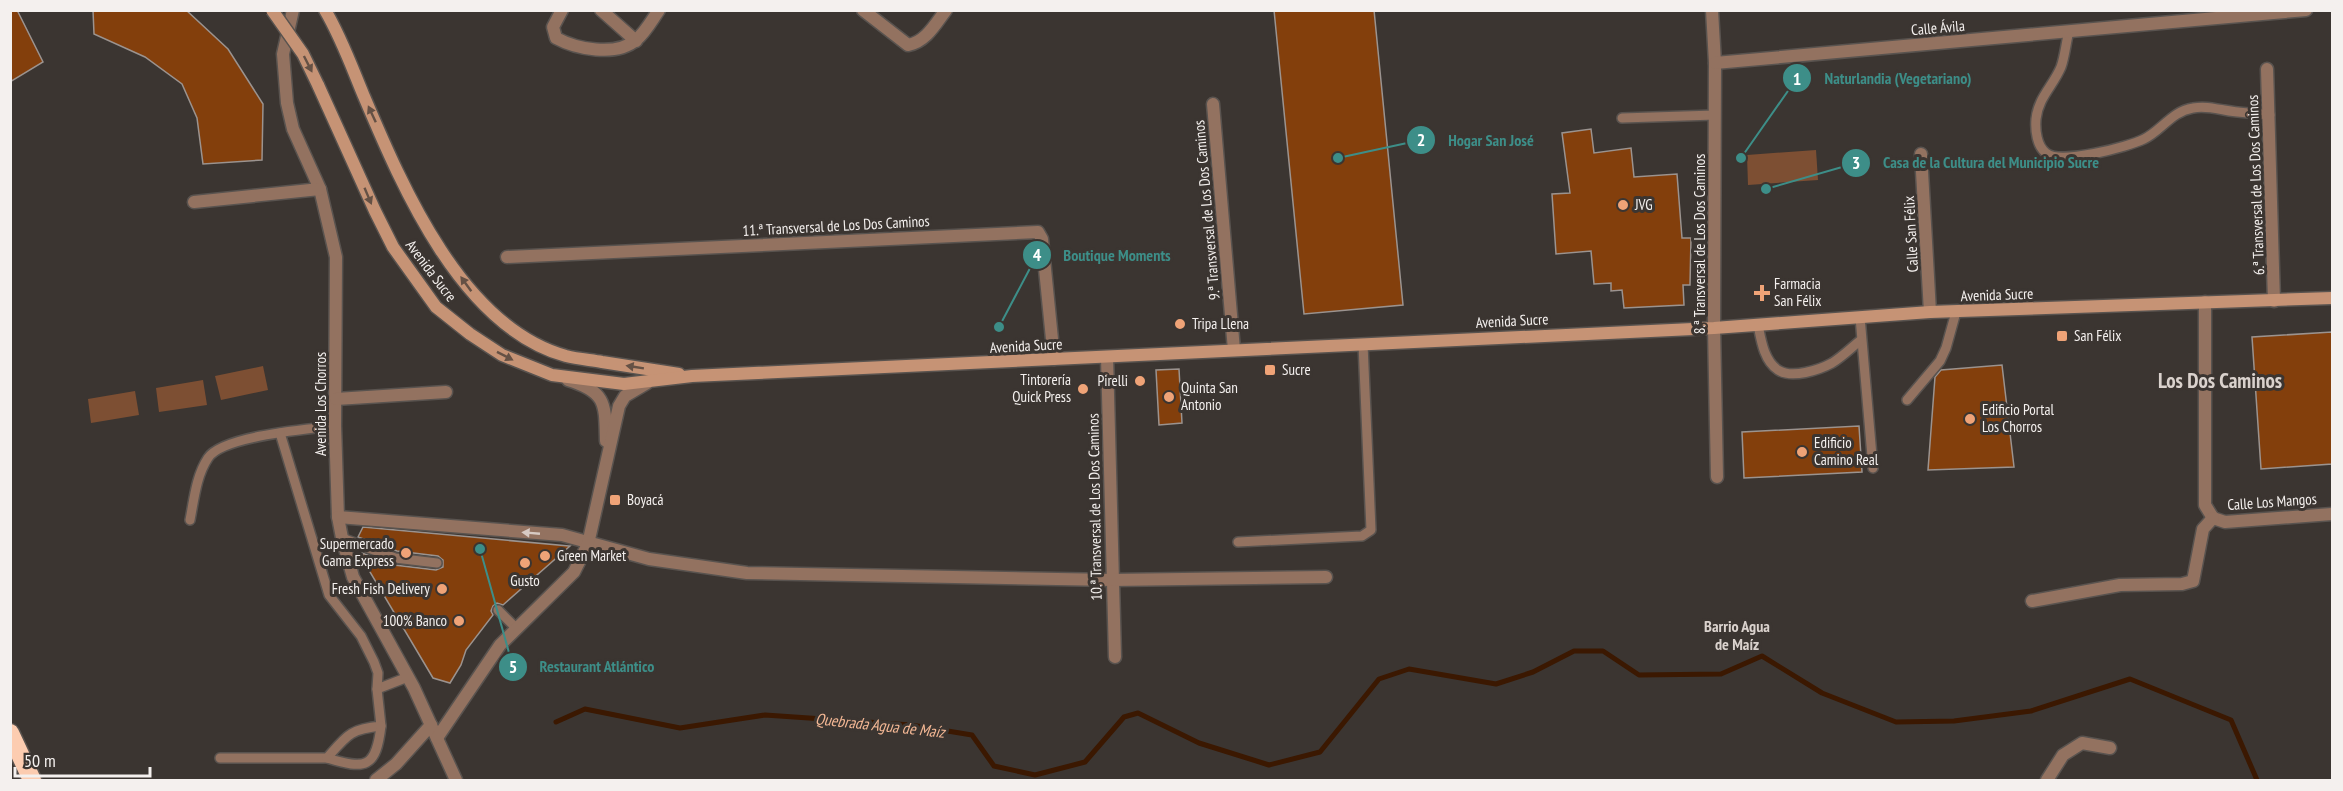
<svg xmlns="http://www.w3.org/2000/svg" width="2343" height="791" viewBox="0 0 2343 791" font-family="'PT Sans Narrow',sans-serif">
  <rect width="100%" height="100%" fill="#3b3531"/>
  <!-- green -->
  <g fill="#7d4f33">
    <polygon points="1816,150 1818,180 1748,185 1747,155"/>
    <polygon points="263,366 268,390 221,400 215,376"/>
    <polygon points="203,380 207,405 159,412 156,388"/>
    <polygon points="135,391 139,415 91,423 88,399"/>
  </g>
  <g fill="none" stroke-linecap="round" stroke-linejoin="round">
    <!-- stream -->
    <polyline stroke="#3b1801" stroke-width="5" points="556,722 585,709 680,728 765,715 911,725 972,735 994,766 1035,775 1085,762 1124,717 1138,713 1199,743 1269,765 1320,752 1379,679 1409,669 1496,684 1533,672 1574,651 1603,651 1639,675 1721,674 1762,656 1822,693 1896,722 1954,721 2031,711 2130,679 2231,720 2257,780"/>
  </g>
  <!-- building -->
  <g fill="#833f0c" stroke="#9b938f" stroke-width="1.5">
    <polygon points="10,10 17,10 43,62 10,82"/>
    <polygon points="93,10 186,10 228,49 263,104 262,160 203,164 197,118 182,84 145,57 94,34"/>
    <polygon points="1274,10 1374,10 1403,305 1304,314"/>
    <polygon points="1591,129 1594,153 1631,148 1634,177 1677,174 1682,238 1691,238 1690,285 1683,285 1684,305 1624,308 1622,290 1611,291 1611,283 1594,284 1591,251 1556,254 1552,194 1570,193 1562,133"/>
    <polygon points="2332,332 2332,464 2261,469 2252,337"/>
    <polygon points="2002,365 2014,467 1928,470 1935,377 1941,370"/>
    <polygon points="1179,369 1182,423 1159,425 1156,370"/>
    <polygon points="1859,426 1862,472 1744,478 1742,432"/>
    <polygon points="363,527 569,546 570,546 503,605 497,603 493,606 491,611 493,615 466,650 461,665 450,683 433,678 367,567 362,553 394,565 436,570 443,567 443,560 438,556 397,551 358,537"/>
  </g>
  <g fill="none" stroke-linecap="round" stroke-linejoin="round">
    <defs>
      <g id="lane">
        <path d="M2069,31C2066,42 2065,56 2061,67C2053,86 2038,98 2036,119C2035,131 2037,146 2046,153C2060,165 2128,147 2144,139C2161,131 2172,111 2193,108C2204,106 2213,108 2224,110C2239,113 2255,113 2270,115"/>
        <polyline points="1622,118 1715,115"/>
        <polyline points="1860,317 1873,468"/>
        <path d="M1758,325C1761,340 1764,361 1778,370C1792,379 1819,370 1832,363C1842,357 1852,347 1861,340"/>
        <polyline points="1907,400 1940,361 1946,348 1956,312"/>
        <path d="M190,520C194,500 196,476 208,458C222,436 308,429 335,426"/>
        <polyline points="342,538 395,558 437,563"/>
        <polyline points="1238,542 1362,536 1371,530 1363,344"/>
        <polyline points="498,610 516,628"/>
        <polyline points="377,689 408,677"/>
        <path d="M220,758H327C347,735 350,729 381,726L377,689L378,673L374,662L361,636L329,595L280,433"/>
        <path d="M327,758C366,770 376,768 381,726"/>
      </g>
      <g id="street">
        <polyline points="293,10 283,54 287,103 293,129 320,189 336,257 335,426 338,517 342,538 353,577 414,688 456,780"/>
        <path d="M562,10L553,27L556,38C576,49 616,57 636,40C645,33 652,20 659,10"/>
        <polyline points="601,10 636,41"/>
        <path d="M863,10L908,45C926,42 936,23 946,10"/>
        <polyline points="1712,10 1715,63 1714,328 1717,477"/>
        <polyline points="1715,63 2306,10"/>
        <polyline points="2267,69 2274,301"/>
        <polyline points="1213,104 1234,350"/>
        <polyline points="1921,154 1930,312"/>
        <polyline points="194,202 320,189"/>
        <polyline points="507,257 1038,232 1042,239 1054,359"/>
        <polyline points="2205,302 2205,505 2213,518"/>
        <polyline points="1107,357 1115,657"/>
        <path d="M568,380C607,392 605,404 606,441"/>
        <polyline points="336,399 446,392"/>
        <polyline points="338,517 562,535 649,559 747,573 1112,580 1326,577"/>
        <polyline points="2213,518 2225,522 2332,514"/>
        <polyline points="2032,601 2120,585 2182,584 2193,581 2203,529 2213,518"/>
        <polyline points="437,738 500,645 574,572 588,544 619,406 625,396 647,383"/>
        <polyline points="376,780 396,764 431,725"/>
        <polyline points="2047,780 2063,755 2082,743 2110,748"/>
      </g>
      <g id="secondary">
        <path d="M325,10C341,37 351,65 363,94C402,186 461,327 566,356C578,359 591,360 602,362C628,366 654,370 679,374"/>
        <polyline points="318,85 375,211 393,247 436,307 470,334 502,355 552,375 624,384 692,376 1714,328 1930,312 2332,298"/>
      </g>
      <polyline id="highway" points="10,733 32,780"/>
    </defs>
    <!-- lane casing -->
    <use href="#lane" stroke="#59534f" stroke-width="12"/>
    <!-- street casing -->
    <use href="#street" stroke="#59534f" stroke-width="15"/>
    <!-- secondary casing -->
    <use href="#secondary" stroke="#59534f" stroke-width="15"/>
    <!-- highway casing -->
    <use href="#highway" stroke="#59534f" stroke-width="21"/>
    <!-- lane -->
    <use href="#lane" stroke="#937260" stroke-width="9"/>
    <!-- street -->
    <use href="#street" stroke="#937260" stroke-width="12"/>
    <!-- secondary -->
    <use href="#secondary" stroke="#c69375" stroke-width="12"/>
    <!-- highway -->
    <use href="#highway" stroke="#fcccb0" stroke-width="18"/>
    <defs>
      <polyline id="secondary-bridge" points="272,10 303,54 318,85"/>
    </defs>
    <!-- secondary-bridge casing -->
    <use href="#secondary-bridge" stroke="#59534f" stroke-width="15" stroke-linecap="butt"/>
    <!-- secondary-bridge -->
    <use href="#secondary-bridge" stroke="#c69375" stroke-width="12"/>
  </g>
  <!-- one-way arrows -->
  <defs><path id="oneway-solid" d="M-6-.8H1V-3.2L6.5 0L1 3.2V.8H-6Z" transform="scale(1.5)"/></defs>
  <g fill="#655145">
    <use href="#oneway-solid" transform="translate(308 64) rotate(63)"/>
    <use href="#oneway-solid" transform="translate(372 114) rotate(-115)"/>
    <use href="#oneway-solid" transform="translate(368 196) rotate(67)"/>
    <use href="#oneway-solid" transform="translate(466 284) rotate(-126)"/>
    <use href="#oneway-solid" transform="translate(505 356) rotate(27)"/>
    <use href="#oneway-solid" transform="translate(635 367) rotate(-171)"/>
  </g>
  <use fill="#d7cac3" href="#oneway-solid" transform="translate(531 533) rotate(-175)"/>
  <!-- markers -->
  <g fill="#efa377" stroke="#3b3531" stroke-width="2">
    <circle cx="1623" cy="205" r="6"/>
    <path d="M1759 284h6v6h6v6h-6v6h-6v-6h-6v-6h6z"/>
    <circle cx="1180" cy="324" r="6"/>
    <rect x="2056" y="330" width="12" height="12" rx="3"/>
    <rect x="1264" y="364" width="12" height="12" rx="3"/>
    <circle cx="1140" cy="381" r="6"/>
    <circle cx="1083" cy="389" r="6"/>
    <circle cx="1169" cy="397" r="6"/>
    <circle cx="1970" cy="419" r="6"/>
    <circle cx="1802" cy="452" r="6"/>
    <rect x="609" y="494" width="12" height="12" rx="3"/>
    <circle cx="406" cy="553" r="6"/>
    <circle cx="545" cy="556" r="6"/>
    <circle cx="525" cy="563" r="6"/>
    <circle cx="442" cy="589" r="6"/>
    <circle cx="459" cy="621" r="6"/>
  </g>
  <g text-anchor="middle" stroke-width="6" stroke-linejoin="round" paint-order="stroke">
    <!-- street labels -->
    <g font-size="15" fill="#f4f0ee" stroke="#3b3531">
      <text transform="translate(1938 28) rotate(-5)" y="5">Calle Ávila</text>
      <text transform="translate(2256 185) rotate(-92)" y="5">6.ª Transversal de Los Dos Caminos</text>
      <text transform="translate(1207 210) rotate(-95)" y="5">9.ª Transversal de Los Dos Caminos</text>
      <text transform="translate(836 226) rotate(-3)" y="5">11.ª Transversal de Los Dos Caminos</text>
      <text transform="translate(1911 234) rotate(-93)" y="5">Calle San Félix</text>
      <text transform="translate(1700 244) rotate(-90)" y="5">8.ª Transversal de Los Dos Caminos</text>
      <text transform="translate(431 271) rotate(53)" y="5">Avenida Sucre</text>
      <text transform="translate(1997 295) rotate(-2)" y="5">Avenida Sucre</text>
      <text transform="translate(1512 321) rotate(-3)" y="5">Avenida Sucre</text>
      <text transform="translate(1026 346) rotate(-3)" y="5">Avenida Sucre</text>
      <text transform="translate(321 404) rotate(-90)" y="5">Avenida Los Chorros</text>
      <text transform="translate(2272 502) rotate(-4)" y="5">Calle Los Mangos</text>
      <text transform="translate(1095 507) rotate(-91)" y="5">10.ª Transversal de Los Dos Caminos</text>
    </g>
    <!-- poi labels -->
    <g font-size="15" fill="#f4f0ee" stroke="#3b3531" text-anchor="start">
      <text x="1635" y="210">JVG</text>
      <text x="1774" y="289">Farmacia<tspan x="1774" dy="17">San Félix</tspan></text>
      <text x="1192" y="329">Tripa Llena</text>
      <text x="2074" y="341">San Félix</text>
      <text x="1282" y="375">Sucre</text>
      <text x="1071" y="385" text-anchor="end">Tintorería<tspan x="1071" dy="17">Quick Press</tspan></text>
      <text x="1128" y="386" text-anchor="end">Pirelli</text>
      <text x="1181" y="393">Quinta San<tspan x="1181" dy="17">Antonio</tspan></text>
      <text x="1982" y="415">Edificio Portal<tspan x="1982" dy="17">Los Chorros</tspan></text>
      <text x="1814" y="448">Edificio<tspan x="1814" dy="17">Camino Real</tspan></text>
      <text x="627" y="505">Boyacá</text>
      <text x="394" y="549" text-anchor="end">Supermercado<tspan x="394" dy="17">Gama Express</tspan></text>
      <text x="557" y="561">Green Market</text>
      <text x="525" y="586" text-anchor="middle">Gusto</text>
      <text x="430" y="594" text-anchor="end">Fresh Fish Delivery</text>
      <text x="447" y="626" text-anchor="end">100% Banco</text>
    </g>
    <!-- neighbourhood labels -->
    <g font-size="16" font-weight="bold" fill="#dad2cd" stroke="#3b3531">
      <text x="1737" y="632">Barrio Agua<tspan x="1737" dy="18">de Maíz</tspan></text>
    </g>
    <!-- water labels -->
    <g font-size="16" font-style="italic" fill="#f3b794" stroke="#3b3531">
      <text transform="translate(880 725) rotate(6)" y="6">Quebrada Agua de Maíz</text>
    </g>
    <!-- district labels -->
    <g font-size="21" font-weight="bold" fill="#dad2cd" stroke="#3b3531">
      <text x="2220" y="388">Los Dos Caminos</text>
    </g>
  </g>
  <!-- callouts -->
  <path fill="none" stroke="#3d8e88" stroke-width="2" d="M1741 158L1797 78M1338 158L1421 140M1766 189L1856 163M999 327L1037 255M480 549L513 667"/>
  <g fill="#3d8e88" stroke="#3b3531" stroke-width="2">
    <circle cx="1741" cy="158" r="6"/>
    <circle cx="1338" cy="158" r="6"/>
    <circle cx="1766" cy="189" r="6"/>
    <circle cx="999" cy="327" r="6"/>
    <circle cx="480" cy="549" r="6"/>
    <circle cx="1797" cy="78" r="15"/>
    <circle cx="1421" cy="140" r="15"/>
    <circle cx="1856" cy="163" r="15"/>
    <circle cx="1037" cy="255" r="15"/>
    <circle cx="513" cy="667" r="15"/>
  </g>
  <g font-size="18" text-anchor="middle" font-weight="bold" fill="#fff">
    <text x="1797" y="85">1</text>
    <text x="1421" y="146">2</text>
    <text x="1856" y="169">3</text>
    <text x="1037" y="261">4</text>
    <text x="513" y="673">5</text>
  </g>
  <g font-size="16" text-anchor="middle" font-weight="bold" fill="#3d8e88" stroke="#3b3531" stroke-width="6" stroke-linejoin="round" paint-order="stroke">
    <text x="1898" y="84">Naturlandia (Vegetariano)</text>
    <text x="1491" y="146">Hogar San José</text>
    <text x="1991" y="168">Casa de la Cultura del Municipio Sucre</text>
    <text x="1117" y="261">Boutique Moments</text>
    <text x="597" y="672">Restaurant Atlántico</text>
  </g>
  <!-- border -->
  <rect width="2343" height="791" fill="none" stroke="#f4f0ee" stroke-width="24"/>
  <!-- scale -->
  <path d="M15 767v9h135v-9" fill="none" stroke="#f4f0ee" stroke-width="3"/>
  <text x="24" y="767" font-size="18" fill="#f4f0ee" stroke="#3b3531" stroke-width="4.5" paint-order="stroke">50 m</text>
</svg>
